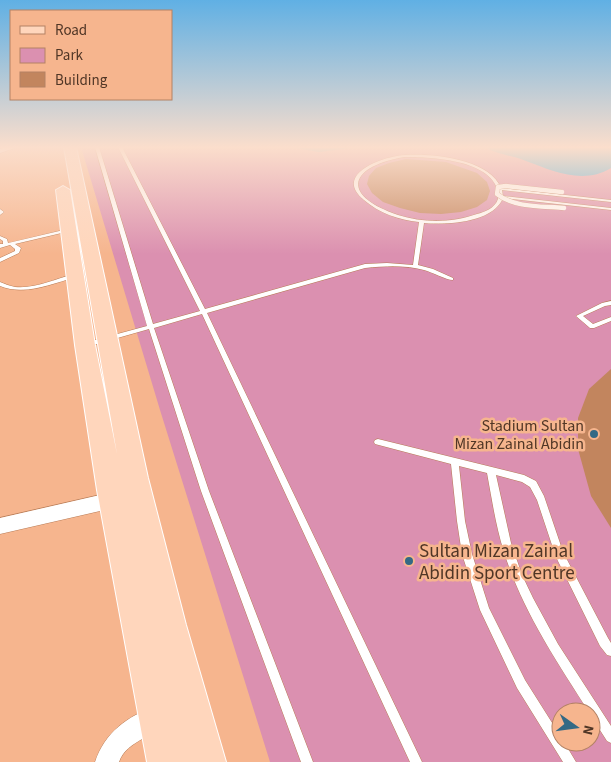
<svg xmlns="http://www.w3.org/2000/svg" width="611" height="762" viewBox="0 0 611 762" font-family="'Source Sans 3',sans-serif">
  <rect width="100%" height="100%" fill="#f6b58e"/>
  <!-- green -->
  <path fill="#db90b0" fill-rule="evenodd" d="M81,147H611V762H270L160,410ZM561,712H591V742H561Z"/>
  <!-- water -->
  <g fill="#35a9dd">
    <polygon points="289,147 359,147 319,152"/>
    <path d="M485,147H611V168C583,185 553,171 526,161C512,155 498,155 485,147Z"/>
  </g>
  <!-- building -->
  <g fill="#c2855e">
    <polygon points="406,159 446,162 477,173 487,182 490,191 487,200 477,207 461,212 441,214 420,213 400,208 383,202 372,193 367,184 369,176 376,168 389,163"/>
    <polygon points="611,369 611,528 591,496 578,449 578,418 589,389"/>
  </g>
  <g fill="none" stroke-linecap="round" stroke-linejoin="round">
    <defs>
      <g id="service">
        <path d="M95,147H99L153,324L200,311L118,147H122L205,309L365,264L387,263L413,265L419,222C399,220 379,213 364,200C332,174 384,156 405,155C432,153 490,159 501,188L611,200V202L502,190L503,196L611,208V210L503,198C493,223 446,225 424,223L418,265L433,269L453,278V280C446,280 432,272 424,270C405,265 385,266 365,268L207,313L422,762H410L202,314L154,328L209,491L313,762H301L201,491L149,329L86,347L83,345L84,343L147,326ZM404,157C430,157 486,159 497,188C499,192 499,195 498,199C495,208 485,212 477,214C452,223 423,223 398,215C341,196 347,167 404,157Z"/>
        <polygon points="0,209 4,212 0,215"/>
        <polygon points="85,225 87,225 87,227 15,244 21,248 19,253 0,262 0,258 15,251 15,249 10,245 0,248 0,244 3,244 3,241 0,239 0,236 7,239 8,243"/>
        <path d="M74,274L76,275V277C51,284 25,296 0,286V282C5,284 10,286 15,287C35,289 55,279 74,274Z"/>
        <polygon points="611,301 611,305 605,306 583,316 593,324 611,317 611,321 594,328 590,328 576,316 602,303"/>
        <path d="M378,439L524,475L536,481L544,496L563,552L608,638L611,643V656L607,655L600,646L556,557L537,500L530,487L522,482L496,475L511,543L522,575L533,598L558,644L611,726V743L607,741L591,716V712H589C557,662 522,610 504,552C496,527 492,500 487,473L459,466L465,521L472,554L489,608L525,680L561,737V742H564L576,762H563L517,688L480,610L462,554L457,521L451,464L375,444L374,442L375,440Z"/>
      </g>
      <g id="minor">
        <polygon points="6,147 18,147 0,153 0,149"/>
        <polygon points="113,492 119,494 121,500 119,506 113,508 0,534 0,518"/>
        <path d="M155,706L163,709L166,717C158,738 127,739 119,762H95C105,732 127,717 155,706Z"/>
      </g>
      <polygon id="primary" points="64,147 76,147 148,478 186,625 226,762 147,762 97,490 75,345 56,190 63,186 70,190 95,345 117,454"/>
    </defs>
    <!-- service casing -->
    <use href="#service" stroke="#b77b55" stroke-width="1"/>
    <!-- minor casing -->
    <use href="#minor" stroke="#b77b55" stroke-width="1"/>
    <!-- primary casing -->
    <use href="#primary" stroke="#fff" stroke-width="2"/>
    <!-- service -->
    <use href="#service" fill="#fff" fill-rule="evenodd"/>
    <!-- minor -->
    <use href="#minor" fill="#fff" fill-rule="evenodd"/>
    <!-- primary -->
    <use href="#primary" fill="#ffd6bc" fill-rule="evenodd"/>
    <defs>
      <path id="service-bridge" d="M562,192L506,186L498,187L497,194C514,208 543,206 564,208"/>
    </defs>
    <!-- service-bridge casing -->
    <use href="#service-bridge" stroke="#b77b55" stroke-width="5" stroke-linecap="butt"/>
    <!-- service-bridge -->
    <use href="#service-bridge" stroke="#fff" stroke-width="4.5"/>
  </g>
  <!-- sky -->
  <linearGradient id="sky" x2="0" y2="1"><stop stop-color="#60b0e4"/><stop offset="0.58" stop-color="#fbdecc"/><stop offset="1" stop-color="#fbdecc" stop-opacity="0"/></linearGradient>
  <rect width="611" height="254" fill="url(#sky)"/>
  <!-- markers -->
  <g fill="#336985" stroke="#f6b58e" stroke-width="2">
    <circle cx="594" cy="434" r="5"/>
    <circle cx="409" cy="561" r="5"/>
  </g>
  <g text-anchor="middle" stroke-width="5" stroke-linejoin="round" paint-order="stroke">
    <!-- poi labels -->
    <g font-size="16" fill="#503626" stroke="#f6b58e" text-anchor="end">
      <text x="584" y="431">Stadium Sultan<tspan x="584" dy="18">Mizan Zainal Abidin</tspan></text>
    </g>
    <!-- near-poi labels -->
    <g font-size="19" fill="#503626" stroke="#f6b58e" text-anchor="start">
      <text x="419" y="557">Sultan Mizan Zainal<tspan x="419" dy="22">Abidin Sport Centre</tspan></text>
    </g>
  </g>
  <!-- legend -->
  <rect x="10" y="10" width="162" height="90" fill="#f6b58e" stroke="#b48264"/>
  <rect x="20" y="26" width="25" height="8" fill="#ffd6bc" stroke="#b48264"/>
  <text x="55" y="35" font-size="15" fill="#503626">Road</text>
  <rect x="20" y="48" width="25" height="15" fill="#db90b0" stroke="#b48264"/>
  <text x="55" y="60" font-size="15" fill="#503626">Park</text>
  <rect x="20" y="72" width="25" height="15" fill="#c2855e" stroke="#b48264"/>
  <text x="55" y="85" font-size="15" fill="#503626">Building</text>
  <!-- north arrow -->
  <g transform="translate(576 727) rotate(104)"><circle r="24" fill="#f6b58e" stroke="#b48264"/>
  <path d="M0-4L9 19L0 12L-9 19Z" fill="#336985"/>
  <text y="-8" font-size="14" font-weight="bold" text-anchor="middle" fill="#503626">N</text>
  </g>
</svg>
